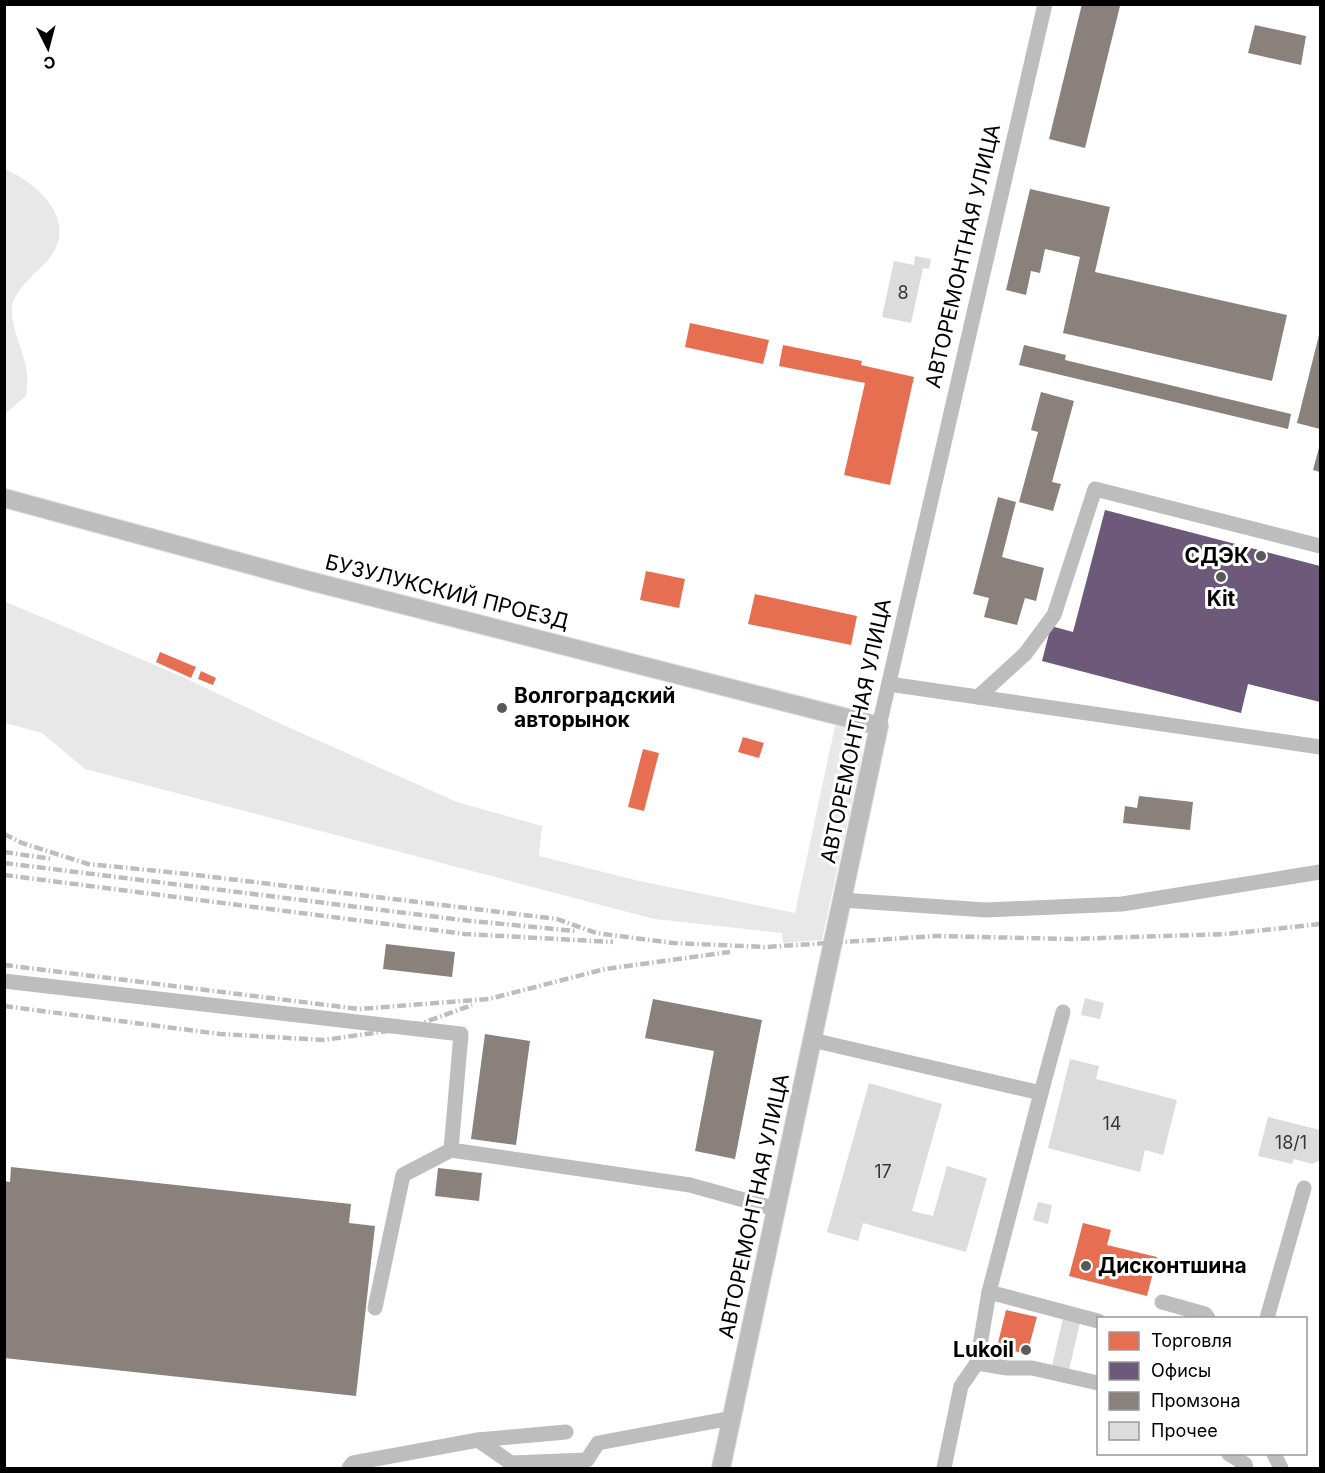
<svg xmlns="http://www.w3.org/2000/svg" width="1325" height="1473" viewBox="0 0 1325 1473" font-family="Inter,sans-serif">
  <rect width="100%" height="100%" fill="#fff"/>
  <!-- green -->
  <g fill="#e8e8e8">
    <path d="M5,169C39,184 80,222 48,260C37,272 19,286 13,302C7,320 25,353 27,373C28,381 27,389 26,396L5,414Z"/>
    <path d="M4,601L183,677L281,724L457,802L542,826L539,856L635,880L795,913L835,726C851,725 860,740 862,755L822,940L783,943L782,933L654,919L85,769L42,733L5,723Z"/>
  </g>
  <!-- shops -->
  <g fill="#e76f51">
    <polygon points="690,323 769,340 763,364 685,347"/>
    <polygon points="783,345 862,361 861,365 914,377 890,485 844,475 865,383 779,366"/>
    <polygon points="646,571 685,579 679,608 640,600"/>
    <polygon points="755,594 857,616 851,645 748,624"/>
    <polygon points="160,652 196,667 191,678 156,662"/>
    <polygon points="201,671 216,678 213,685 198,679"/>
    <polygon points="743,737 764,743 759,758 738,752"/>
    <polygon points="643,749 659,753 644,811 628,807"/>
    <polygon points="1083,1223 1111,1230 1107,1245 1157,1257 1147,1296 1069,1276"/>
    <polygon points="1006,1310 1037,1317 1027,1354 997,1347"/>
  </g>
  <!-- offices -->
  <polygon fill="#6d597a" points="1105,510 1320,566 1320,702 1248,684 1241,713 1042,661 1051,626 1073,632"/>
  <!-- industry -->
  <g fill="#8a817c">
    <polygon points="1082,4 1120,6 1085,148 1049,139"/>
    <polygon points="1255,25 1306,36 1301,65 1248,53"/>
    <polygon points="1030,189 1110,207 1095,272 1287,315 1272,381 1063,333 1080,257 1045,249 1040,273 1031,271 1026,295 1006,290"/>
    <polygon points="1320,331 1320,429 1297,423"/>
    <polygon points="1024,345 1066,355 1065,360 1291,414 1288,429 1019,365"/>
    <polygon points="1041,392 1074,401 1052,482 1061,484 1053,511 1019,502 1038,432 1031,430"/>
    <polygon points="1320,444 1320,472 1313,470"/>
    <polygon points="998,497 1016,502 1002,557 1044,568 1036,601 1025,598 1017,625 984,617 989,598 973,594"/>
    <polygon points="1139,796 1193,802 1190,830 1123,823 1125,806 1137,808"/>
    <polygon points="386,944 455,952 452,977 383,969"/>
    <polygon points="653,999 762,1020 735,1159 695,1151 714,1051 645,1038"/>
    <polygon points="485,1034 530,1041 516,1145 471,1139"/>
    <polygon points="11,1167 351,1204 349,1223 375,1226 356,1396 4,1358 4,1181 10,1182"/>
    <polygon points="438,1168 482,1173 479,1201 435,1196"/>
  </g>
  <!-- building -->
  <g fill="#dcdcdc">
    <polygon points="915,256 931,259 929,269 923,268 911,323 882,317 894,261 914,265"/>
    <polygon points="1085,998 1104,1003 1100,1019 1081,1015"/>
    <polygon points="1070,1059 1099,1066 1096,1079 1177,1100 1163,1155 1145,1150 1140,1172 1048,1148"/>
    <polygon points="869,1083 942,1104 912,1211 933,1216 947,1166 987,1178 966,1252 863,1223 858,1241 827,1232"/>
    <polygon points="1268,1117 1320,1130 1320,1160 1313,1164 1294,1159 1292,1164 1258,1156"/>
    <polygon points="1038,1202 1052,1205 1048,1224 1033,1220"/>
    <polygon points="1063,1318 1080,1323 1069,1370 1052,1366"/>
  </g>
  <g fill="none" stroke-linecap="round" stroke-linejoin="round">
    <defs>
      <polyline id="major" points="4,498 306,580 879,726 721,1468"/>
    </defs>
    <!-- major casing -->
    <use href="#major" stroke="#dbdbdb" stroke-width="20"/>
    <!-- minor -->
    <g stroke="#bdbdbd" stroke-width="15">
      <polyline points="889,684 1320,747"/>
      <polyline points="978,697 1025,654 1054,615 1095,489 1320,546"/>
      <polyline points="879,726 1045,4"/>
      <polyline points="842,900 986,910 1122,904 1320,872"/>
      <polyline points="4,981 461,1034 451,1150 690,1185 776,1209"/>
      <polyline points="812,1040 1041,1093 989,1292 977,1363"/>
      <polyline points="1041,1093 1063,1012"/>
      <polyline points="989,1292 1098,1321"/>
      <polyline points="1162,1302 1205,1314 1208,1318"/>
      <polyline points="375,1308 403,1175 451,1150"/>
      <polyline points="1267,1318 1304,1188"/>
      <polyline points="478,1440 566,1432"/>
      <polyline points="1229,1454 1245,1464 1246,1468"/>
      <polyline points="1274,1454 1281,1468"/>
      <polyline points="349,1468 353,1463 478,1440 511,1463 587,1460 598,1443 732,1418"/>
      <polyline points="944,1468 961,1386 977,1363 1007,1368 1032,1368 1098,1383"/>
    </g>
    <!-- major -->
    <use href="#major" stroke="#bdbdbd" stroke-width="18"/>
    <!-- rail -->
    <g stroke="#bdbdbd" stroke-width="4.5" stroke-dasharray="9 3 1.5 3" stroke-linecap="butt">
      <polyline points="4,834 22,843 88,864 188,874 557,919 596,933 673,943 766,947 936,936 1070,939 1227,934 1320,924"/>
      <polyline points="4,852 52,859"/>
      <polyline points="4,863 462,920 575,931"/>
      <polyline points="4,875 465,934 613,942"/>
      <polyline points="4,965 359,1009 489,999 605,969 730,952"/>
      <polyline points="4,1006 220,1034 324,1040 409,1028 472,1005"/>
    </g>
  </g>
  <!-- markers -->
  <g fill="#595959" stroke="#fff" stroke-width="2">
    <circle cx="1261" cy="556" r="6"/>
    <circle cx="1221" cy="577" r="6"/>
    <circle cx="502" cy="708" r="6"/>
    <circle cx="1086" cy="1266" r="6"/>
    <circle cx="1026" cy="1350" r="6"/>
  </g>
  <g text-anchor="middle" stroke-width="6" stroke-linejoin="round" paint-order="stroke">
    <!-- number labels -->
    <g font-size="18" fill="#373737">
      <text x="903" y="299">8</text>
      <text x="1112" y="1130">14</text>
      <text x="1291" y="1149">18/1</text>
      <text x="883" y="1178">17</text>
    </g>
    <!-- street labels -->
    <g font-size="21" fill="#000" stroke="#fff">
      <text transform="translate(963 256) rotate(-77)" y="7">АВТОРЕМОНТНАЯ УЛИЦА</text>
      <text transform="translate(447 592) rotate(14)" y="7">БУЗУЛУКСКИЙ ПРОЕЗД</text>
      <text transform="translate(856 731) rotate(-78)" y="7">АВТОРЕМОНТНАЯ УЛИЦА</text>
      <text transform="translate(754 1206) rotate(-78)" y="7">АВТОРЕМОНТНАЯ УЛИЦА</text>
    </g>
    <!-- poi labels -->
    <g font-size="21" font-weight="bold" fill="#000" stroke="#fff" text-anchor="end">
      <text x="1249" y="563">СДЭК</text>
      <text x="1221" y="606" text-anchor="middle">Kit</text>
      <text x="514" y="703" text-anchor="start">Волгоградский<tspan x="514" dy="24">авторынок</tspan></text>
      <text x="1098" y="1273" text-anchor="start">Дисконтшина</text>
      <text x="1014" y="1357">Lukoil</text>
    </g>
  </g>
  <!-- border -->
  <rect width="1325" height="1473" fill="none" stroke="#000000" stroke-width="12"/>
  <!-- legend -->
  <rect x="1097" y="1317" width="210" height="138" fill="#ffffff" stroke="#999999" stroke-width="1.5"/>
  <rect x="1109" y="1332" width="30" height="18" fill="#e76f51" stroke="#999999" stroke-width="1.5"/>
  <text x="1151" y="1347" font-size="18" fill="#000000">Торговля</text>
  <rect x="1109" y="1362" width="30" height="18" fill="#6d597a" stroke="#999999" stroke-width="1.5"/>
  <text x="1151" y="1377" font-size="18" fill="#000000">Офисы</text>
  <rect x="1109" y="1392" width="30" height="18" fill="#8a817c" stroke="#999999" stroke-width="1.5"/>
  <text x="1151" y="1407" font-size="18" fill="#000000">Промзона</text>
  <rect x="1109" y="1422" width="30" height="18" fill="#dcdcdc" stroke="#999999" stroke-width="1.5"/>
  <text x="1151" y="1437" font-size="18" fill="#000000">Прочее</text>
  <!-- north arrow -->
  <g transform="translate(48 48) rotate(174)" stroke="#ffffff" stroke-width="4.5" paint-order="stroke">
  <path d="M0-4.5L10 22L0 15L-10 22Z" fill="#000000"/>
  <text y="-9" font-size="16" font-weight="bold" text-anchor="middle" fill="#000000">С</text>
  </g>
</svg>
